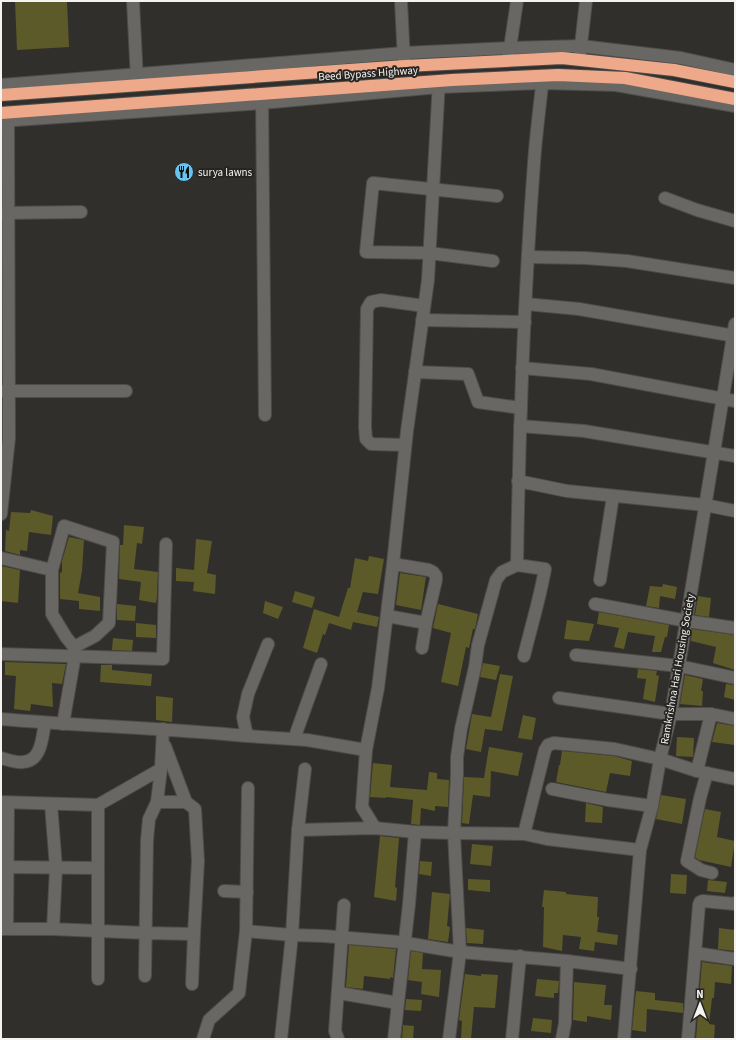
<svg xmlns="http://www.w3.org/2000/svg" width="736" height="1040" viewBox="0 0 736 1040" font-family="'Source Sans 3',sans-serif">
  <rect width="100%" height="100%" fill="#312f2c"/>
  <!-- building -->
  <g fill="#5c5a28">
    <polygon points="15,1 67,1 69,47 17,50"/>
    <polygon points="31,510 53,516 51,535 29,532 27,551 20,550 20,555 5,551 6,530 9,531 11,512 30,513"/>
    <polygon points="124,525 144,527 142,544 137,543 134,569 158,572 157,596 156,603 139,600 141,582 119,579 120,545 123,545"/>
    <polygon points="69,537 84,540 82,571 78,593 100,597 100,611 79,609 79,601 60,599 60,572 62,573 62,561"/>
    <polygon points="196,539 212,541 207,573 216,575 215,594 193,591 194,582 176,581 176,568 194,570"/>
    <polygon points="369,556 384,559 378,594 363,592 357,612 379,617 377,627 353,622 351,630 329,623 325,635 323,634 317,653 303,648 314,609 339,617 348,588 350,588 355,558 368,561"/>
    <polygon points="1,566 20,570 18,603 1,601"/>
    <polygon points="400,573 426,577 421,610 396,605"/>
    <polygon points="663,584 677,587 675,599 660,596 659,608 646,606 650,586 662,587"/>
    <polygon points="295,591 315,597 312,608 292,602"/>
    <polygon points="698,596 711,598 709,617 695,615"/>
    <polygon points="265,601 283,607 278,619 263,613"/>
    <polygon points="117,604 136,606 135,621 117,620"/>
    <polygon points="438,604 478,614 475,629 473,629 469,648 466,647 458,686 441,682 451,633 433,628"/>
    <polygon points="599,612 669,625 667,637 665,637 661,652 652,652 655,636 628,632 624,649 614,647 619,628 597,624"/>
    <polygon points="567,620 594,624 589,641 564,639"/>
    <polygon points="136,623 156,625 156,638 136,637"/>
    <polygon points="692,629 735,635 735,670 713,663 716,647 691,641"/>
    <polygon points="113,638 133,640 132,651 112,650"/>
    <polygon points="5,662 66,664 62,684 52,683 53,707 31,704 30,711 14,709 16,676 5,675"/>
    <polygon points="483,663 500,666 496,680 480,677"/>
    <polygon points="101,665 112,665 112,670 152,674 151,686 100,682"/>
    <polygon points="638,669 657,671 656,675 659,676 655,702 643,699 646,679 637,678"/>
    <polygon points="500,674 513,676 502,731 485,729 481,752 466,749 472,714 491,717"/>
    <polygon points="685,675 703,679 701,691 703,691 702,706 680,704"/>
    <polygon points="726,684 735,685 735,700 724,697"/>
    <polygon points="156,696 173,698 172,722 156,720"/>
    <polygon points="523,715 536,718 532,740 518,738"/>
    <polygon points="717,723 735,726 735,745 712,742"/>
    <polygon points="677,737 694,738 693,757 676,756"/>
    <polygon points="489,747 523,753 518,776 491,771 490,797 473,795 469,824 462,823 464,777 484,778"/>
    <polygon points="562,751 614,756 632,761 630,776 610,773 606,792 556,782 559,765 560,765"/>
    <polygon points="373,763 392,765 390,787 427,790 429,772 437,773 437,779 449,780 448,807 435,806 435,811 421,808 420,825 411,824 413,800 386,797 386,798 370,797"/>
    <polygon points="661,795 686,799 682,824 656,819"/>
    <polygon points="586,803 603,807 602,823 585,822"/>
    <polygon points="705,809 721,812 717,837 735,841 731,867 699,860 695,857"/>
    <polygon points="380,836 399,838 395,887 397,888 396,901 374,897"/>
    <polygon points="472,844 493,846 491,866 470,864"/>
    <polygon points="420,861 432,862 431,876 419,874"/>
    <polygon points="671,874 687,875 686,894 670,893"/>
    <polygon points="468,879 490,880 490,892 468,890"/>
    <polygon points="708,880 727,882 725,893 707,891"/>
    <polygon points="544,890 566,892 566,894 598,897 597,917 599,917 597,932 618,935 617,945 595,942 594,951 579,949 581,937 563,935 562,951 543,947 544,907 542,907"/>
    <polygon points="432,892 450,894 447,926 450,927 448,942 428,939"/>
    <polygon points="466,928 484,930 483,944 467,943"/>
    <polygon points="719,928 735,930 735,951 718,949"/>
    <polygon points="349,945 396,949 393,978 390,977 390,979 364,976 363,989 346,987"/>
    <polygon points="411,951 423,953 422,969 441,970 439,997 421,994 422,982 408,980"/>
    <polygon points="702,962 732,966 731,984 715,982 714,998 712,998 709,1024 715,1025 714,1039 696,1039"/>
    <polygon points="465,974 481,976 481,974 498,975 495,1008 474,1007 471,1039 461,1039 462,1021 459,1020"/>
    <polygon points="537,979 559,981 558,993 554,993 554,998 535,996"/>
    <polygon points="574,982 606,985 604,1005 612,1005 611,1020 587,1016 587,1022 573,1020"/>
    <polygon points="636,991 655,993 655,1000 683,1003 683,1013 647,1009 646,1032 632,1030"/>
    <polygon points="406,999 422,1000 421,1011 405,1010"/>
    <polygon points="533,1018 552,1020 551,1033 531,1031"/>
    <polygon points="403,1025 414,1026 413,1039 402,1039"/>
  </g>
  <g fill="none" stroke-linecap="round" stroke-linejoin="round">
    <defs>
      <g id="minor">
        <polyline points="133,1 137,80"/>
        <polyline points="401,1 404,61"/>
        <polyline points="580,54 586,1"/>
        <polyline points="509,55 517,1"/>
        <polyline points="1,85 404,53 510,48 581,46 681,58 735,70"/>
        <polyline points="262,95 265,415"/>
        <polyline points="1,121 262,103 439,87 542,83 616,85 735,106"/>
        <polyline points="665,198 697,210 735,221"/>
        <polyline points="1,213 81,212"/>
        <polyline points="528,257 585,258 627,261 735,278"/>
        <polyline points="493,261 429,253 366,252 373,183 497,196"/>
        <polyline points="526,304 579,309 735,336"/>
        <polyline points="422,320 525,322"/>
        <polyline points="522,368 591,374 735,401"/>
        <polyline points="415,372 468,374 478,402 521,408"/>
        <polyline points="2,391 126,391"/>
        <polyline points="520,426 584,431 735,456"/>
        <polyline points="405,445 371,444 366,439 365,427 367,309 371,302 381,300 424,306"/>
        <polyline points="518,481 567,491 705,505 735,511"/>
        <polyline points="1,514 9,438 8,113"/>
        <polyline points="1,558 52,570 52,614 66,637 74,647 75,655 63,724"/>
        <polyline points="393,564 429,570 433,572 436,576 436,580 426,623 422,648"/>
        <polyline points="517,565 502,572 496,580 478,645 475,667 461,729 457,757 457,775 454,833 524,834 547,839 640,850"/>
        <polyline points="52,570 64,526 113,542 109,623 95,636 74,647"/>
        <polyline points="600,580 613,496"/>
        <polyline points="595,604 687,621 735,628"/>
        <polyline points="387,616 426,623"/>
        <polyline points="1,654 163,659 166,544"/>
        <polyline points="576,655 679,666 735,678"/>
        <path d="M524,656C531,627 540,598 545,569L517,565C519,431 524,297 534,163C536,134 540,105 543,76"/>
        <polyline points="559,698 671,714 711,714 735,719"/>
        <path d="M1,719C83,726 165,728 247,736L243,717L248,694L268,644"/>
        <polyline points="247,736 307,740 366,750"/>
        <polyline points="294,739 321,664"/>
        <polyline points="165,746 186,802"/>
        <path d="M1,758C8,760 17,763 23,762C42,761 42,737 45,723"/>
        <polyline points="305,769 298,830 292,935 324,936 400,942 460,952 567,961 631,969"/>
        <polyline points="697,771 711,714"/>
        <polyline points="707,773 700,798 687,861 701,870 712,873"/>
        <polyline points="248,788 246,931 292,935 281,1039"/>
        <polyline points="552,789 608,800 652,806"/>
        <polyline points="1,802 98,805 161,769"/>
        <polyline points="157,802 161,769 163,729"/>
        <polyline points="51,804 56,868 53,929 146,933 194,934 198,861 195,809 186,802 157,802 149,819 147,840 145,976"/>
        <polyline points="98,805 98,979"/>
        <polyline points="375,828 362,807 366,750 378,688 393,564 407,431 428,280 439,81"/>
        <polyline points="298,830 375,828 415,832 454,833 460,952 449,1039"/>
        <polyline points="524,834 545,750 548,745 554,743 615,749 660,759 697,771 735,779"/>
        <polyline points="1,867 98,868"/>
        <polyline points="224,891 247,892"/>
        <polyline points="1,929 53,929"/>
        <polyline points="7,929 8,803"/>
        <polyline points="695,953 735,959"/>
        <polyline points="192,984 194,934"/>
        <polyline points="339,993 398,1003"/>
        <polyline points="203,1039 209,1020 239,993 246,931"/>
        <polyline points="338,1039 335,1031 344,905"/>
        <polyline points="394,1039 409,904 415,832"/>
        <polyline points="512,1039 520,956"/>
        <polyline points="562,1039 565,1023 567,961"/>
        <polyline points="624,1039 640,850 652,806 660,759 671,714 735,324"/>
        <polyline points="688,1039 699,905 700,902 703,901 735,904 735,903"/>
      </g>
      <g id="highway">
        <polyline points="1,95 405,66 562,58 674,70 735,82"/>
        <polyline points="1,113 452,80 558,75 625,78 735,99"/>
      </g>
    </defs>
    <!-- minor casing -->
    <use href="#minor" stroke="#4e4c49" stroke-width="14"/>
    <!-- highway casing -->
    <use href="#highway" stroke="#4e4c49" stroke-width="14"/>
    <!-- minor -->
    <use href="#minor" stroke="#696763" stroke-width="12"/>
    <!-- highway -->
    <use href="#highway" stroke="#eea88a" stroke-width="12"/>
  </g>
  <!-- icons -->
  <defs>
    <symbol id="restaurant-disc" viewBox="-11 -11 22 22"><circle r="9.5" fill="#66c4ef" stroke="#272522"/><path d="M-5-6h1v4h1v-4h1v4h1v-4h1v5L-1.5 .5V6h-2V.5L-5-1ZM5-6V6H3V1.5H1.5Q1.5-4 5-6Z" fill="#111"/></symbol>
  </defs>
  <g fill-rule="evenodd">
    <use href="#restaurant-disc" x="173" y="161" width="22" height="22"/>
  </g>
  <g text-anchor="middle" stroke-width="4" stroke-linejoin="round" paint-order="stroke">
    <!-- street labels -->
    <g font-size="11" fill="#f4f3f1" stroke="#272522">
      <text transform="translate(368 73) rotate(-4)" y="4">Beed Bypass Highway</text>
      <text transform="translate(677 669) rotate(-80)" y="4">Ramkrishna Hari Housing Society</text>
    </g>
    <!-- poi labels -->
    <g font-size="11" fill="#f4f3f1" stroke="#272522" text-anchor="start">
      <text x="198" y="176">surya lawns</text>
    </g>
  </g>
  <!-- border -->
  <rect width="736" height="1040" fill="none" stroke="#f4f3f1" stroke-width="4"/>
  <!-- north arrow -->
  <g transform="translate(700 1004)" stroke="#272522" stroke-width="3" paint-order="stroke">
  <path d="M0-3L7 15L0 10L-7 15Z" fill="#f4f3f1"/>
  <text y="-6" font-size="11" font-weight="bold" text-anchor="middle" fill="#f4f3f1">N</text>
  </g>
</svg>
